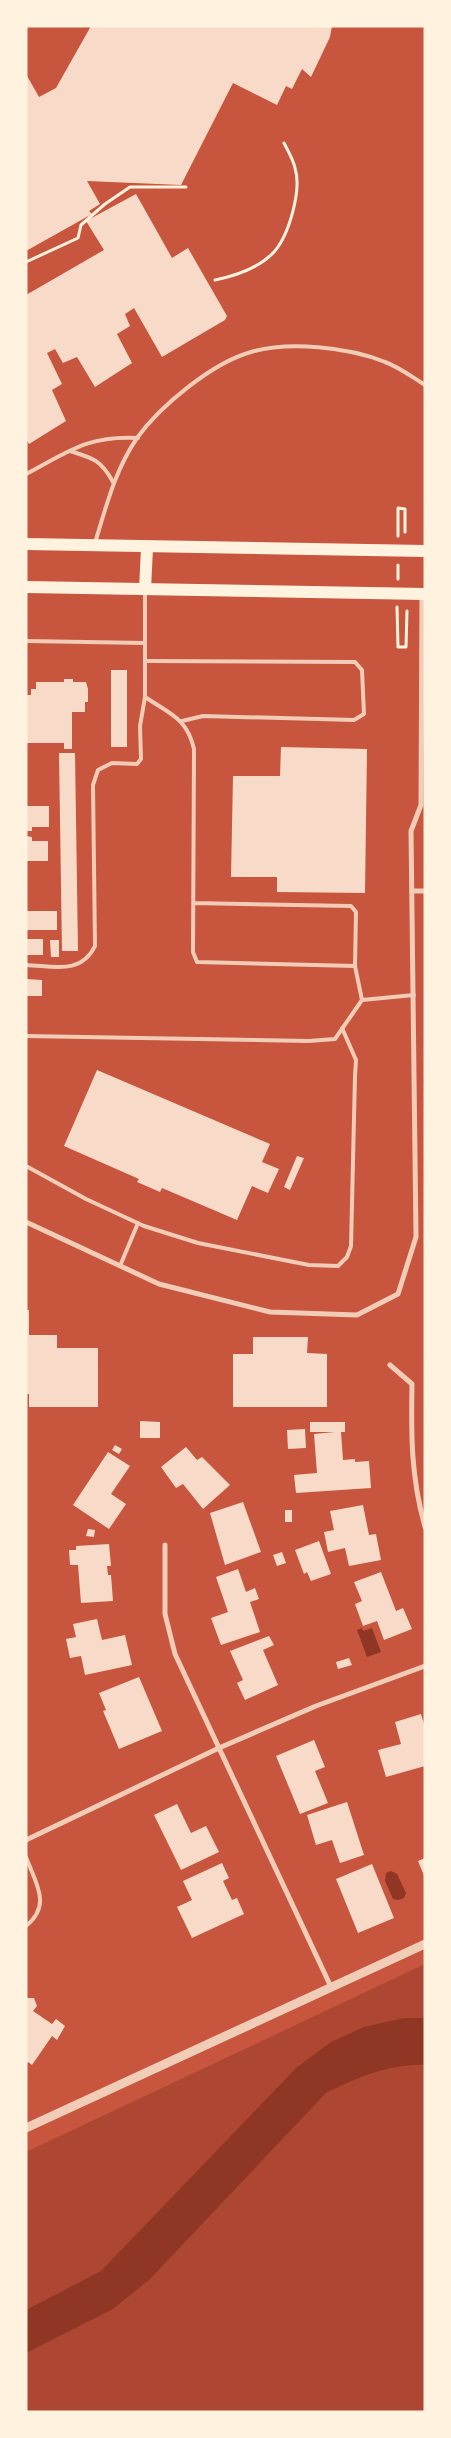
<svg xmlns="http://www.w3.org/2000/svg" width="451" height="2438" viewBox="0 0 451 2438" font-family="'Sofia Sans Condensed',sans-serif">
  <rect width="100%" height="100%" fill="#c8553d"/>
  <!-- green -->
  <polygon fill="#ae4732" points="425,1964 425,2412 26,2412 26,2152"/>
  <!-- water -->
  <g fill="#8f3625">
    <polygon points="362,1628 363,1631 372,1628 381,1652 367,1657 357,1630"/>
    <polygon points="391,1871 397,1874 406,1893 404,1898 398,1900 393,1899 385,1881 386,1873"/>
    <path d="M404,2018H425V2065C391,2063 356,2078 326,2093L150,2279L113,2309L26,2353V2310L101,2271L296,2068L331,2042L364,2027Z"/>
  </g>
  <!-- building -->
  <g fill="#f7dbc8">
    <polygon points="91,26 332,26 330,37 311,77 302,69 292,89 286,86 277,105 233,83 181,185 87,181 100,204 89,211 92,214 26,251 26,74 39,97 56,88"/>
    <polygon points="136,194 172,258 188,248 227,316 225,320 162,357 134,308 125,314 130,326 117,334 132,363 95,387 77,357 63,363 55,349 47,353 62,384 52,390 66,421 29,444 26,439 26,295 104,250 86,221"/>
    <rect x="111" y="670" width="16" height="77"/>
    <polygon points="64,679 73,679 73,682 86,682 88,689 88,702 85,702 85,712 72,712 72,749 64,749 64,743 26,743 26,695 31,695 31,689 36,689 36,682 64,682"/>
    <polygon points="281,747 367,749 365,893 277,892 277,877 231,877 233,776 280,776"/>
    <polygon points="59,753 75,753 78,951 62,951"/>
    <polygon points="26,806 49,806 49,827 32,827 32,831 26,831"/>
    <polygon points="26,836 32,837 32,841 48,841 48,861 26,861"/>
    <rect x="26" y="911" width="31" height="19"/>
    <rect x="26" y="939" width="17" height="16"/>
    <polygon points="50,940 59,940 59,957 51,957"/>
    <polygon points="26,979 42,980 42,996 26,996"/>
    <polygon points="97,1070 270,1144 262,1162 279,1169 268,1193 252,1186 237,1220 162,1188 160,1192 137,1182 139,1179 64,1146"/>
    <polygon points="297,1156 304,1158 290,1190 284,1187"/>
    <polygon points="26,1310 29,1310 29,1335 57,1335 57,1348 98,1348 98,1407 29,1407 29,1394 26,1394"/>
    <polygon points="253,1337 308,1337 307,1353 327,1354 327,1407 233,1407 233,1354 253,1354"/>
    <polygon points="140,1421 160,1422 160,1438 140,1438"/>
    <polygon points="310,1422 345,1422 345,1432 341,1432 343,1460 355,1459 355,1462 369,1461 371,1488 296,1493 294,1475 317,1473 314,1434 335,1432 310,1432"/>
    <polygon points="305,1429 306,1448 288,1449 287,1430"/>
    <polygon points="115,1445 122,1449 119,1454 112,1450"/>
    <polygon points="186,1447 197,1460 202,1457 230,1485 203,1509 183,1484 176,1488 161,1467"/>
    <polygon points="108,1452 130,1466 111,1494 126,1504 109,1529 73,1505"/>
    <polygon points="243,1502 261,1552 225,1565 210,1513"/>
    <polygon points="363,1505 369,1535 376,1534 381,1560 349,1566 345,1548 328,1552 324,1532 334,1530 330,1511"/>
    <rect x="285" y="1510" width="7" height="12"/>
    <polygon points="88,1529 95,1530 94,1537 86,1536"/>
    <polygon points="319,1541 331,1574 311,1581 307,1572 304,1574 295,1550"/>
    <polygon points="109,1544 111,1566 107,1566 108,1575 111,1575 113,1601 81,1603 78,1565 70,1565 69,1550 76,1550 76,1546"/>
    <polygon points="282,1552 286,1563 277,1566 273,1555"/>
    <polygon points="238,1569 246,1592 255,1588 259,1599 250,1602 260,1632 221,1645 211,1618 228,1612 216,1577"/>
    <polygon points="381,1572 396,1611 403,1608 412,1629 384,1640 377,1621 363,1626 355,1604 362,1601 354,1582"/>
    <polygon points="97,1619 102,1640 125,1635 132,1665 85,1675 81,1656 70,1658 66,1639 76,1637 73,1624"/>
    <polygon points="269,1636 274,1645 263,1650 278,1685 245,1700 237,1683 243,1680 230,1651"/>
    <polygon points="349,1658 352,1665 338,1669 336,1662"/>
    <polygon points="139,1677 162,1731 119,1749 103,1711 106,1710 99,1693"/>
    <polygon points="421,1714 425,1727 425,1766 386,1777 378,1750 401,1744 395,1722"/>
    <polygon points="314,1740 325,1767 315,1771 328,1803 300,1814 276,1756"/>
    <polygon points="347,1802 364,1855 340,1863 332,1840 316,1845 307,1815"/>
    <polygon points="177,1804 191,1833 206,1826 219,1852 181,1870 154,1815"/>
    <polygon points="425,1858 425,1878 418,1861"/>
    <polygon points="222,1863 229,1878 223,1881 232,1900 237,1898 244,1914 192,1938 177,1907 192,1900 183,1881"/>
    <polygon points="372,1864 394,1918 358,1933 336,1879"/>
    <polygon points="26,1998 34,1998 37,2006 33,2011 52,2024 56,2019 65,2026 57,2040 52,2036 32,2065 28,2062 26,2064"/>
  </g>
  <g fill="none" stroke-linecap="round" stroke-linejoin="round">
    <!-- path -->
    <g stroke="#fff3e0" stroke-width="3">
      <polyline points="26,262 78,238 81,225 105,204 130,187 186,187"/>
      <path d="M215,280C235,276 259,268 274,252C289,235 302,190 295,168C293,159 288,151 284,143"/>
      <polyline points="398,536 398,508 405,509 405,532"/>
      <polyline points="398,579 398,565"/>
      <polyline points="397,607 398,647 406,647 407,611"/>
    </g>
    <!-- service -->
    <g stroke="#f1ccb7" stroke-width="4">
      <path d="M70,451C93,458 101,460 113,482"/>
      <path d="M26,474C68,452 88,435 138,438"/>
      <path d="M95,543C106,507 115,470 137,438C160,406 212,363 251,352C289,341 348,347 385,362C399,367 412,377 425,385"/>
      <path d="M145,591V697C170,714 187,718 194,749L193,952L197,962L355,966L356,912L351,906L193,903"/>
      <polyline points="26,641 145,643"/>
      <polyline points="145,661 355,662 362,670 364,714 354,720 203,716 182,721"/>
      <path d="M26,965C54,966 81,975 95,946L93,785L98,770L112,763L137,764L141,759L140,726L145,697"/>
      <polyline points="355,966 362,1000"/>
      <polyline points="26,1036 309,1041 335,1039 362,1000 414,995"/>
      <polyline points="26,1166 86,1199 144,1226 198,1243 309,1265 338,1266 347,1257 351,1246 355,1076 356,1060 342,1028"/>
      <polyline points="120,1266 138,1223"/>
      <path d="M26,1857C36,1884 52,1905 26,1926"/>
    </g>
    <!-- minor -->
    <g stroke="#f1ccb7" stroke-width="5">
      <polyline points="412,891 425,891"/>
      <polyline points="26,1222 159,1284 270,1312 357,1315 398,1294 416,1237 411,831 421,805 422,594"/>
      <path d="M390,1365L412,1384C411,1436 411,1477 425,1527"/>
      <polyline points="165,1545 165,1614 175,1654 331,1987"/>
      <polyline points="26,1840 219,1748 316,1706 425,1666"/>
    </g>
    <!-- tertiary -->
    <polyline stroke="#f1ccb7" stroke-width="9" points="26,2128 425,1944"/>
    <!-- primary -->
    <g stroke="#fff3e0" stroke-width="12">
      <polyline points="26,544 425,551"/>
      <polyline points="26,587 425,594"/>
      <polyline points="145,589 147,548"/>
    </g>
  </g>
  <!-- border -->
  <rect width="451" height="2438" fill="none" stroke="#fff3e0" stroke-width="55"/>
</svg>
